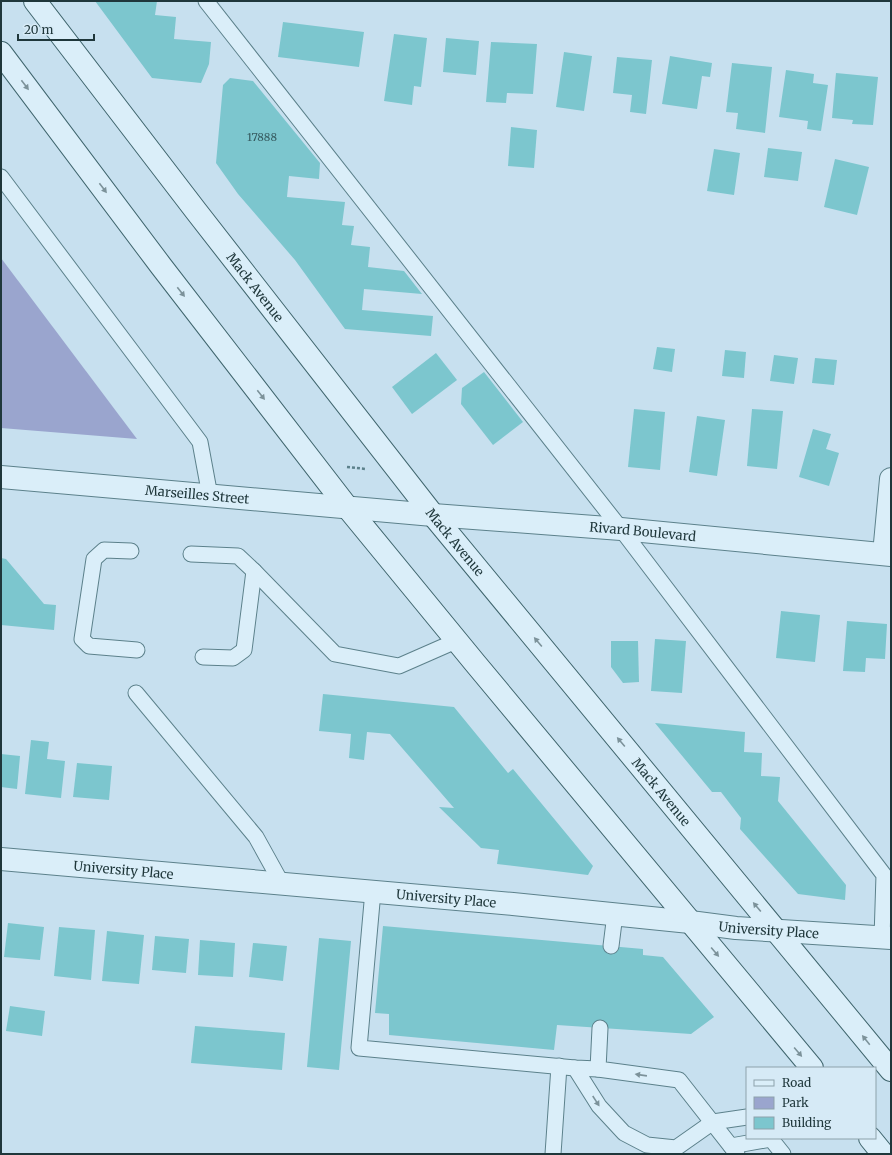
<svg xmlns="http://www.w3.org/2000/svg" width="892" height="1155" viewBox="0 0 892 1155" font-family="Merriweather,serif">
  <rect width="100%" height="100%" fill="#c7e0ef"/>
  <!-- green -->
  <polygon fill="#9aa5ce" points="1,258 137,439 1,428"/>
  <!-- building -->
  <g fill="#7cc6ce">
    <polygon points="95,1 157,1 155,15 176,17 174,39 211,42 209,64 201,83 152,78"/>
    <polygon points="283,22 364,32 359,67 278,57"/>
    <polygon points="394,34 427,38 421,87 414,86 412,105 384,101"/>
    <polygon points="446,38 479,41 476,75 443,72"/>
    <polygon points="491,42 537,44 533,94 507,93 506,103 486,102"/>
    <polygon points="564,52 592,56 584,111 556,107"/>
    <polygon points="670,56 712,63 710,77 702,76 697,109 662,104"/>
    <polygon points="617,57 652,60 646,114 630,112 632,95 613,93"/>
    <polygon points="732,63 772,67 765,133 736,129 738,113 726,112"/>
    <polygon points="786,70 814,74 813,83 828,85 821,131 807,129 808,121 779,117"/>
    <polygon points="836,73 878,77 873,125 852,124 853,120 832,118"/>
    <polygon points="230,78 253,81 320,163 319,179 289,176 287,197 345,202 342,225 354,226 351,245 370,247 368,267 404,271 422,294 364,289 362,310 433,316 431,336 345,329 295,260 238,194 216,163 223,85"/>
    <polygon points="511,127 537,130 534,168 508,166"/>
    <polygon points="768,148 802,152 798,181 764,177"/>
    <polygon points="714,149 740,153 734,195 707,191"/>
    <polygon points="835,159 869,167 857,215 824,207"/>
    <polygon points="657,347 675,349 672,372 653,369"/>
    <polygon points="725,350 746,352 744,378 722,376"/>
    <polygon points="436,353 457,380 412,414 392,387"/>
    <polygon points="774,355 798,358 794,384 770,381"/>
    <polygon points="815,358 837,360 834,385 812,383"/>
    <polygon points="484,372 523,422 493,445 461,404 462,388"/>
    <polygon points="634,409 665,412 660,470 628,467"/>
    <polygon points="752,409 783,411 777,469 747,466"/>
    <polygon points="697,416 725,420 717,476 689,472"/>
    <polygon points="813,429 831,434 826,449 839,453 829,486 799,477"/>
    <polygon points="1,558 6,559 44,604 56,605 54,630 1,625"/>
    <polygon points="781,611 820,615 815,662 776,658"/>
    <polygon points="847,621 887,624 885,659 866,658 865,672 843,671"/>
    <polygon points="655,639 686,641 682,693 651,691"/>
    <polygon points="611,641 638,641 639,682 623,683 611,667"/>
    <polygon points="323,694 454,707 508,773 513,769 593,866 588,875 497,864 499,850 481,848 439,807 454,808 390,734 367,732 364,760 349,758 351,734 319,731"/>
    <polygon points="655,723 745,732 744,752 762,753 761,776 780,777 778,801 846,885 845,900 798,894 740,829 741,818 721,792 712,792"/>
    <polygon points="31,740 49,742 47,759 65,761 61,798 25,794"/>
    <polygon points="1,754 20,756 17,789 1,787"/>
    <polygon points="77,763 112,766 109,800 73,797"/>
    <polygon points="8,923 44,927 40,960 4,957"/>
    <polygon points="383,926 643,949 643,955 663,957 714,1017 691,1034 557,1025 554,1050 389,1035 389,1014 375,1013"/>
    <polygon points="59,927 95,930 91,980 54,976"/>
    <polygon points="107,931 144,935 139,984 102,981"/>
    <polygon points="155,936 189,939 186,973 152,970"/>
    <polygon points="319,938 351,941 339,1070 307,1067"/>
    <polygon points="200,940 235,943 233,977 198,975"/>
    <polygon points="253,943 287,946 283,981 249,977"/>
    <polygon points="10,1006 45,1011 42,1036 6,1031"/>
    <polygon points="195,1026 285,1033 282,1070 191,1063"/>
  </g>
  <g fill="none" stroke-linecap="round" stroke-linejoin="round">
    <defs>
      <g id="lane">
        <polyline points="206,1 621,529 884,875 882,938"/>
        <polyline points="1,177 200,442 210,496"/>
        <polyline points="131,551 104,550 94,559 82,639 89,646 137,650"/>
        <polyline points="191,554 238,556 254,571 335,654 399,666 456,641"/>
        <polyline points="203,657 233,658 244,650 254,571"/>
        <polyline points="136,693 256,837 282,884"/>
        <polyline points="373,891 359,1048 575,1068 598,1069"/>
        <polyline points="611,946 615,914"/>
        <polyline points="600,1028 598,1069 679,1080 737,1154"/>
        <polyline points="575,1068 599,1106 624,1133 647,1145 676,1148 713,1122 747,1117"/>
        <polyline points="731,1146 771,1139 783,1154"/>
        <polyline points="553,1154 559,1066"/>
      </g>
      <g id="street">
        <path id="s1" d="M1,477L433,515L621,529L891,555"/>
        <polyline points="884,554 891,479"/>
        <path id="s2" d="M1,859L513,904L690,922L736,928L891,938"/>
      </g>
      <g id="secondary">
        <path id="s3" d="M35,1L196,211L433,515L891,1070"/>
        <polyline points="1,53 161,266 347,507 475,663 812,1068"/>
        <polyline points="870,1138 883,1154"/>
      </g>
    </defs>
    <!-- lane casing -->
    <use href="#lane" stroke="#5c818b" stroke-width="17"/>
    <!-- street casing -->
    <use href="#street" stroke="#5c818b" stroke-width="24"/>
    <!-- secondary casing -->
    <use href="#secondary" stroke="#3f656d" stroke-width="24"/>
    <!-- path -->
    <polyline stroke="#5c818b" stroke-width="2.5" stroke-dasharray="3 2" stroke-linecap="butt" points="347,467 366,469"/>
    <!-- lane -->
    <use href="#lane" stroke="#daeef9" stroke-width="15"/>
    <!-- street -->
    <use href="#street" stroke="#daeef9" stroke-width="22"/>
    <!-- secondary -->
    <use href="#secondary" stroke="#daeef9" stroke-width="22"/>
  </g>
  <!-- one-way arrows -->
  <defs><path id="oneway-solid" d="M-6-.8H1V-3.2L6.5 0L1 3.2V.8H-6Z"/></defs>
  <g fill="#7c929a">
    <use href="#oneway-solid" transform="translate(25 85) rotate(53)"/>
    <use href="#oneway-solid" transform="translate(103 188) rotate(53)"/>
    <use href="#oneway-solid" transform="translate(181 292) rotate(52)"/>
    <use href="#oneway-solid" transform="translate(261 395) rotate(52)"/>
    <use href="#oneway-solid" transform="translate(538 642) rotate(-130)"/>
    <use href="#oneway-solid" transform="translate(621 742) rotate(-130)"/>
    <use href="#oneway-solid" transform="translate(757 907) rotate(-130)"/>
    <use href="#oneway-solid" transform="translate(715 952) rotate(50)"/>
    <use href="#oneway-solid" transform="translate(866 1040) rotate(-129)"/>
    <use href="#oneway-solid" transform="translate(798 1052) rotate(50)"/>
    <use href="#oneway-solid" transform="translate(641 1075) rotate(-172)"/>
    <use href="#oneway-solid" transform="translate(596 1101) rotate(57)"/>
  </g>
  <g text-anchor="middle" stroke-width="3.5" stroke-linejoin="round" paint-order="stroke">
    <!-- number labels -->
    <g font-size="11" fill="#365b60">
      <text x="262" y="141">17888</text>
    </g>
    <!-- street labels -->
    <g font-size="13" fill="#1f373b" stroke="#d6eaf6">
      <text dy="5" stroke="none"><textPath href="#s3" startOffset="361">Mack Avenue</textPath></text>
      <text dy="5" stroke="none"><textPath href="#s1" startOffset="197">Marseilles Street</textPath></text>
      <text dy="5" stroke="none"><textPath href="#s1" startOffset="644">Rivard Boulevard</textPath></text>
      <text dy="5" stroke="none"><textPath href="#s3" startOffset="685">Mack Avenue</textPath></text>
      <text dy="5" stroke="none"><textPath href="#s3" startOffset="1009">Mack Avenue</textPath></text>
      <text dy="5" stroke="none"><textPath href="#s2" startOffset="123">University Place</textPath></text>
      <text dy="5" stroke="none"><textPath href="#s2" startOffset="447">University Place</textPath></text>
      <text dy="5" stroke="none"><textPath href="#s2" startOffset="771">University Place</textPath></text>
    </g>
  </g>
  <!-- border -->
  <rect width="892" height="1155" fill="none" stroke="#1f373b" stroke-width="4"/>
  <!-- legend -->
  <rect x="746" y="1067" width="130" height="72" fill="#d6eaf6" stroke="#8da2ab"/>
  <rect x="754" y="1080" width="20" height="6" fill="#daeef9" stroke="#8da2ab"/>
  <text x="782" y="1087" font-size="12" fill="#1f373b">Road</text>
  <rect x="754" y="1097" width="20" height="12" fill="#9aa5ce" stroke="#8da2ab"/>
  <text x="782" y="1107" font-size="12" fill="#1f373b">Park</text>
  <rect x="754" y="1117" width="20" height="12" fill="#7cc6ce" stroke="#8da2ab"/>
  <text x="782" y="1127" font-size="12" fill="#1f373b">Building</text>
  <!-- scale -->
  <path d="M18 34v6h76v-6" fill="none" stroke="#1f373b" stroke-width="2"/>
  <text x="24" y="34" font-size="12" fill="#1f373b" stroke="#d6eaf6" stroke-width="3" paint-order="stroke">20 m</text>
</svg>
